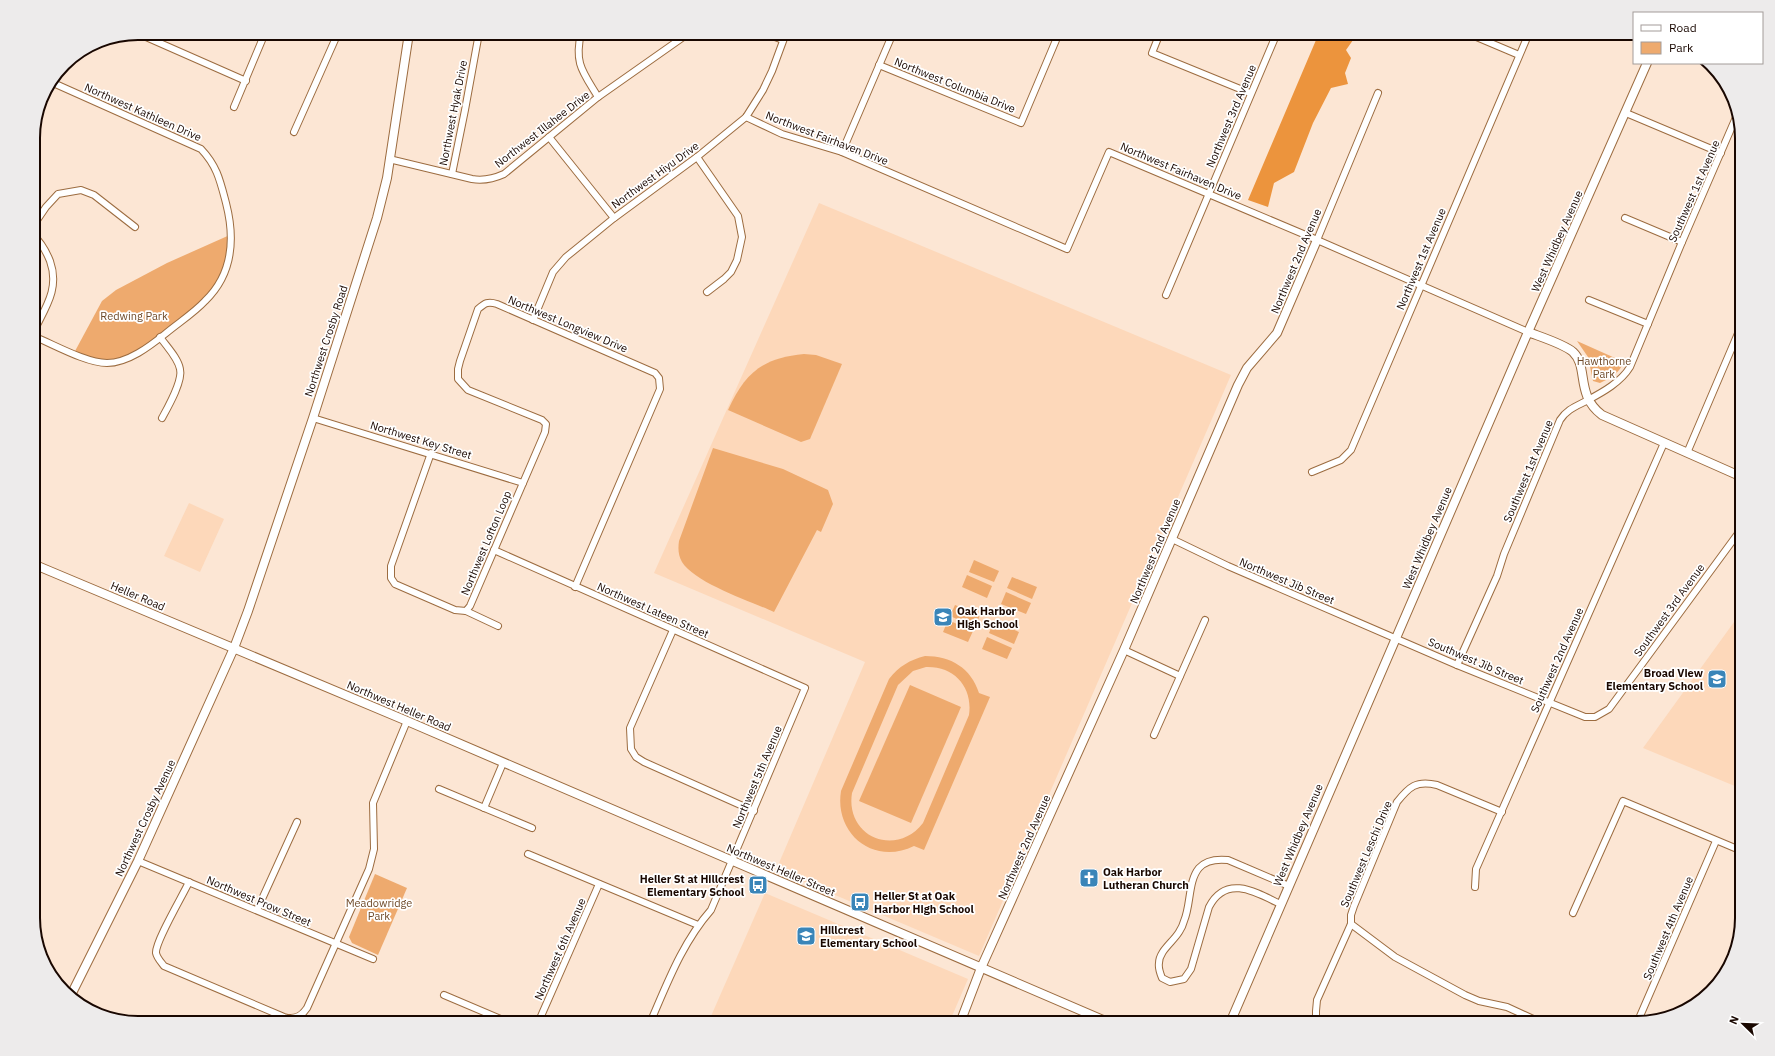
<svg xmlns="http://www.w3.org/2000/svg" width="1775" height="1056" viewBox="0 0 1775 1056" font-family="'IBM Plex Sans',sans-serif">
  <rect width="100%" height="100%" fill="#fce6d4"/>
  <!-- built -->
  <g fill="#fdd8ba">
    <polygon points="819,203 1231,375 979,956 776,870 865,662 654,573"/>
    <polygon points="189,503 224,519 200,572 164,556"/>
    <polygon points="1742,611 1742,789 1643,748"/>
    <polygon points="765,893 968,979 949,1023 708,1023"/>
  </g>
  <!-- green -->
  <g fill="#eeaa6e" fill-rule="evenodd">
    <polygon points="232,234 226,270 206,301 125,360 107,363 74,353 102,301 116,290 167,263"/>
    <path d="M1577,341L1624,362C1619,373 1611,378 1600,383L1593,381L1588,357Z"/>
    <path d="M804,354L816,355L842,364L810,439L801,442L728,410C745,373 762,358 804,354Z"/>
    <path d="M713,448L783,469L828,490L833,504L821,532L817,530L774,612C750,601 695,583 682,562C678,555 678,548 679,541Z"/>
    <polygon points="974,560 999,571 994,582 969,572"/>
    <polygon points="967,575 992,586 987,598 962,587"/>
    <polygon points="1012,577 1037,587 1032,599 1007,588"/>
    <polygon points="1006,592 1031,603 1026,614 1001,604"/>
    <polygon points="955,605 980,615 975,627 950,616"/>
    <polygon points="948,620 973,631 968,642 943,632"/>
    <polygon points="994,621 1019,632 1014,644 989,633"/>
    <polygon points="987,637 1012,648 1007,659 982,649"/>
    <path d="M925,656C951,656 971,668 979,693L990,697L924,850L914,846C874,866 834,834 841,791L889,679C899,666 910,660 925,656ZM926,667C955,666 973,688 969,715L923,823C896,858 845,837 852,793L898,685L913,671Z"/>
    <polygon points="910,685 961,707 911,823 859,801"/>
    <polygon points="375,874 407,888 378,955 352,943 349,937"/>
  </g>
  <!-- forest -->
  <polygon fill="#ec943d" points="1319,33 1358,33 1346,50 1351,58 1345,73 1348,84 1331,88 1313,123 1294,172 1274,183 1268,207 1248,200"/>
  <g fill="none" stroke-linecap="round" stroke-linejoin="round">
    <defs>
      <g id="minor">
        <polyline points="137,33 246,81"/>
        <path d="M581,33C574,64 583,72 598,97"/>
        <polyline points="764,33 783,40"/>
        <polyline points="1160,33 1152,53 1250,93"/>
        <polyline points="1467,33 1519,55"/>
        <polyline points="879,65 1021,123 1059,33"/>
        <polyline points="234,107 265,33"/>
        <polyline points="1626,113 1721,153"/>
        <polyline points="746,117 782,134 842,152 1067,249 1109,152 1308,236 1528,332"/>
        <polyline points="294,132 338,33"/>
        <polyline points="549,137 614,218"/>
        <polyline points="842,152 893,33"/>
        <polyline points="697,157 738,216 742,237 737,260 731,272 724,279 707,292"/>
        <path d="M389,159L472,179C484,181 493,179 504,174L598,97L689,33"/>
        <polyline points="452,174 465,110 479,33"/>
        <polyline points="1625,218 1682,242"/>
        <polyline points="33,226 46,207 58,194 81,190 94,195 135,227"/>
        <path d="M33,235C41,242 46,251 50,261C60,289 45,308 33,333"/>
        <polyline points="1317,240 1378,93"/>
        <polyline points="1166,295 1277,33"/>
        <polyline points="1589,300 1648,324"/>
        <polyline points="533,320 553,272 566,257 614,218 697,157 746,117 763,90 772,71 786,33"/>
        <path d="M33,336C53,344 86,363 107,363C128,363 150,346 165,334C178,323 194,313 205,301C233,274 235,238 226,203C220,180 217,166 201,149L51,82"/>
        <path d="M160,337C167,347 178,358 180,369C183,381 168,407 162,418"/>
        <polyline points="313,418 523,483"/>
        <path d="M431,453L391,566V578L395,584L455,610L466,611L470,606L545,432L546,424L542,420L468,390L458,379V369L460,361L478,309C485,303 488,301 497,304L655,373L659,378L660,389L575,587"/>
        <polyline points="1687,453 1742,324"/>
        <polyline points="1312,472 1341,460 1351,450 1529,33"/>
        <polyline points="1172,539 1228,566 1457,665 1585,717 1595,717 1609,709 1742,528"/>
        <path d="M494,550L805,688L711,910C682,943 667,984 650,1023"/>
        <polyline points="466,611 498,626"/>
        <polyline points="673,630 630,728 631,749 636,757 644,762 754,811"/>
        <polyline points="1124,650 1180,676"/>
        <path d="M1457,665L1497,576L1504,554L1560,420C1567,409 1577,406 1588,400C1603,392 1621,382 1630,367L1682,242L1737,115"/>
        <polyline points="1154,735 1205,620"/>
        <polyline points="439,789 532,828"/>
        <polyline points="484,808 503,763"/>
        <polyline points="528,854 698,925"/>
        <polyline points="138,861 373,959"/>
        <path d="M189,882C183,895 155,942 156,953C157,958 161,962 164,966L284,1017C294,1020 301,1017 307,1008L369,869L374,849L373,803L407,721"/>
        <polyline points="1475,887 1476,869 1664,443"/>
        <path d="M1280,904C1256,892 1226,874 1209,907L1191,969L1184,979L1170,982L1162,978C1160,973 1158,968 1159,963C1159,951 1173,942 1179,932C1181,929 1183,925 1184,921C1191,905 1188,881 1199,868C1206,860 1218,859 1228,860L1289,886"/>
        <polyline points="257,910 297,822"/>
        <polyline points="1573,913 1623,801 1742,851"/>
        <polyline points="1351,924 1395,957 1465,995 1479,1001 1507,1007 1542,1023"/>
        <polyline points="444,995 510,1023"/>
        <polyline points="538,1023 599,884"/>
        <path d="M1316,1023V1011L1317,1000L1351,924V915L1354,906L1397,802C1409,787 1416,780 1437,785L1502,812"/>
        <polyline points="1637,1023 1716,841"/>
      </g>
      <g id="tertiary">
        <path d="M1528,332C1541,337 1564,344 1573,352C1589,367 1575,395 1602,415L1742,477"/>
        <polyline points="33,564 407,721 1110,1023"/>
        <polyline points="71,995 138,861 234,648 248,611 313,418 377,218 387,178 409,33"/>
        <polyline points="960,1023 981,968 1124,650 1238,385 1247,368 1277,333 1317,240"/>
        <polyline points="1230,1023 1528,332 1647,63"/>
      </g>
    </defs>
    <!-- minor casing -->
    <use href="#minor" stroke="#9c6c40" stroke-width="8"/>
    <!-- tertiary casing -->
    <use href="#tertiary" stroke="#9c6c40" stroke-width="10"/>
    <!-- minor -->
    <use href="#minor" stroke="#fff" stroke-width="6"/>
    <!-- tertiary -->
    <use href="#tertiary" stroke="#fff" stroke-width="8"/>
  </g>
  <!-- icons -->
  <defs>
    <symbol id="school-square" viewBox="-11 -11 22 22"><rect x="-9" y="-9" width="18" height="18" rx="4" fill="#3a85b8" stroke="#fff"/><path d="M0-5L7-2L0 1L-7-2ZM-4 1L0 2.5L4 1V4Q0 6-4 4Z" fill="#fff"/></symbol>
    <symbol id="church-square" viewBox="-11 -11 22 22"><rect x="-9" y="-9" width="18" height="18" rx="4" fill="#3a85b8" stroke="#fff"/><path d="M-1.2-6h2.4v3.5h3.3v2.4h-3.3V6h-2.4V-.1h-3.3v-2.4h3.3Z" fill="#fff"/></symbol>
    <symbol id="bus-square" viewBox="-11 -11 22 22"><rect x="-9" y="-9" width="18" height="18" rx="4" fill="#3a85b8" stroke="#fff"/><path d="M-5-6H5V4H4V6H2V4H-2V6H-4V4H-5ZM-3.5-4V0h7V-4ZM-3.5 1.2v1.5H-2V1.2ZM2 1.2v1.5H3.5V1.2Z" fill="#fff"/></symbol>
  </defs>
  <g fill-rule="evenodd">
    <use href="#school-square" x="932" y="606" width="22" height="22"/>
    <use href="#school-square" x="1706" y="668" width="22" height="22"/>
    <use href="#church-square" x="1078" y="867" width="22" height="22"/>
    <use href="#bus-square" x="747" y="874" width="22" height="22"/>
    <use href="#bus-square" x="849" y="891" width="22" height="22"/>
    <use href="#school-square" x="795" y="925" width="22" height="22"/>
  </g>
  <g text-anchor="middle" stroke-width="3.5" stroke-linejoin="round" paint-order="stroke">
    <!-- street labels -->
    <g font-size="11" fill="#190700" stroke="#fff">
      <text transform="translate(955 85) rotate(22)" y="4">Northwest Columbia Drive</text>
      <text transform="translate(143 112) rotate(24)" y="4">Northwest Kathleen Drive</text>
      <text transform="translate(453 113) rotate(-79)" y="4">Northwest Hyak Drive</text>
      <text transform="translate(1231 116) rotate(-67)" y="4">Northwest 3rd Avenue</text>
      <text transform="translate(542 129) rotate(-38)" y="4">Northwest Illahee Drive</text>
      <text transform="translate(827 138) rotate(21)" y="4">Northwest Fairhaven Drive</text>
      <text transform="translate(1181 171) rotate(23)" y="4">Northwest Fairhaven Drive</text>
      <text transform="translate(655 175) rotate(-36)" y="4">Northwest Hiyu Drive</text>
      <text transform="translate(1694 191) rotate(-66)" y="4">Southwest 1st Avenue</text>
      <text transform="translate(1557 241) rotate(-66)" y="4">West Whidbey Avenue</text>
      <text transform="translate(1421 259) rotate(-67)" y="4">Northwest 1st Avenue</text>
      <text transform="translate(1296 261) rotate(-67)" y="4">Northwest 2nd Avenue</text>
      <text transform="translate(568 324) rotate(23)" y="4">Northwest Longview Drive</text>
      <text transform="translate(326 341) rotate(-72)" y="4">Northwest Crosby Road</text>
      <text transform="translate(421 440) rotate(17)" y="4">Northwest Key Street</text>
      <text transform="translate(1528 471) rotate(-67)" y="4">Southwest 1st Avenue</text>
      <text transform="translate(1427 538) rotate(-67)" y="4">West Whidbey Avenue</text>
      <text transform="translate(486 543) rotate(-67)" y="4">Northwest Lofton Loop</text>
      <text transform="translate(1155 551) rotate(-67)" y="4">Northwest 2nd Avenue</text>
      <text transform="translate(1287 581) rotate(23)" y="4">Northwest Jib Street</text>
      <text transform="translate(138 596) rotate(23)" y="4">Heller Road</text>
      <text transform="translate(653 610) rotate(24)" y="4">Northwest Lateen Street</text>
      <text transform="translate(1669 610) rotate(-54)" y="4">Southwest 3rd Avenue</text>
      <text transform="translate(1557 660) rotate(-66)" y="4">Southwest 2nd Avenue</text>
      <text transform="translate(1476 661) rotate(23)" y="4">Southwest Jib Street</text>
      <text transform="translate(399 706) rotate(23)" y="4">Northwest Heller Road</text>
      <text transform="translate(757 777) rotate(-67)" y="4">Northwest 5th Avenue</text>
      <text transform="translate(145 818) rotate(-65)" y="4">Northwest Crosby Avenue</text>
      <text transform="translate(1298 835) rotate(-67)" y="4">West Whidbey Avenue</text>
      <text transform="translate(1024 847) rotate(-66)" y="4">Northwest 2nd Avenue</text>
      <text transform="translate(1366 854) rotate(-67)" y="4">Southwest Leschi Drive</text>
      <text transform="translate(781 870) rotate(23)" y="4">Northwest Heller Street</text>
      <text transform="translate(259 901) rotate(23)" y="4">Northwest Prow Street</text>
      <text transform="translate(1668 928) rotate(-67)" y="4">Southwest 4th Avenue</text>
      <text transform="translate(560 949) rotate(-66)" y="4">Northwest 6th Avenue</text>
    </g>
    <!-- park labels -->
    <g font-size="11" fill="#6f4a29" stroke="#fff">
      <text x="134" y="320">Redwing Park</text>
      <text x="1604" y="365">Hawthorne<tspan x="1604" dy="13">Park</tspan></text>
      <text x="379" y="907">Meadowridge<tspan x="379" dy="13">Park</tspan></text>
    </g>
    <!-- poi labels -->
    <g font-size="11" font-weight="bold" fill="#190700" stroke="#fff" text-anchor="start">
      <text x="957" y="615">Oak Harbor<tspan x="957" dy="13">High School</tspan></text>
      <text x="1703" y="677" text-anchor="end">Broad View<tspan x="1703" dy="13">Elementary School</tspan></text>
      <text x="1103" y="876">Oak Harbor<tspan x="1103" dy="13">Lutheran Church</tspan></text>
      <text x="744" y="883" text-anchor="end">Heller St at Hillcrest<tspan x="744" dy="13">Elementary School</tspan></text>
      <text x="874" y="900">Heller St at Oak<tspan x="874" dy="13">Harbor High School</tspan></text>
      <text x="820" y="934">Hillcrest<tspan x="820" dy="13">Elementary School</tspan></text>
    </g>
  </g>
  <!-- crop -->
  <path d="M0 0H1775V1056H0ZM138 40H1637A98 98 0 0 1 1735 138V918A98 98 0 0 1 1637 1016H138A98 98 0 0 1 40 918V138A98 98 0 0 1 138 40Z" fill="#edebeb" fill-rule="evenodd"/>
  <path fill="none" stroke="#190700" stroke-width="2" d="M138 40H1637A98 98 0 0 1 1735 138V918A98 98 0 0 1 1637 1016H138A98 98 0 0 1 40 918V138A98 98 0 0 1 138 40Z"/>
  <!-- legend -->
  <rect x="1633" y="12" width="130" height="52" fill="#ffffff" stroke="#a39c99"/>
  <rect x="1641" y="25" width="20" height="6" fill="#ffffff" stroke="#a39c99"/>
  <text x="1669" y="32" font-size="12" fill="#190700">Road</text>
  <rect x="1641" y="42" width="20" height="12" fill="#eeaa6e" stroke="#a39c99"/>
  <text x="1669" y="52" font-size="12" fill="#190700">Park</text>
  <!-- north arrow -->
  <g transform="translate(1743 1024) rotate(293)" stroke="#ffffff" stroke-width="3" paint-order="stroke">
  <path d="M0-3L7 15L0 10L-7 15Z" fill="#190700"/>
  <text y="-6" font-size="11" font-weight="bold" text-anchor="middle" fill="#190700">N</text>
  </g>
</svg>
